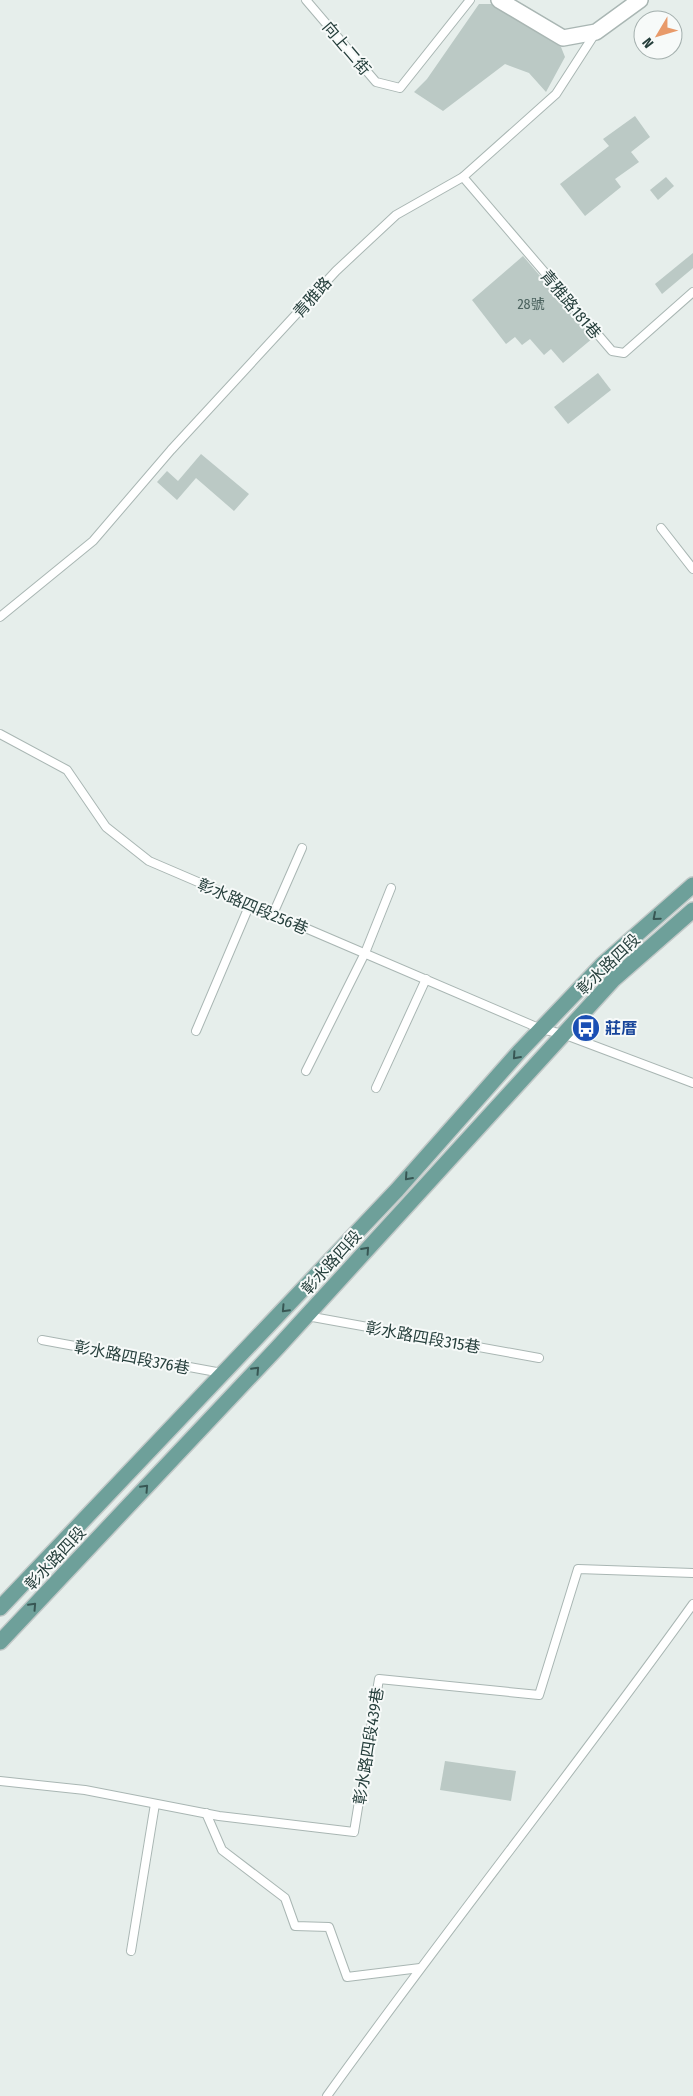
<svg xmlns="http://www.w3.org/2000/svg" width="693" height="2096" viewBox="0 0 693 2096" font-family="'Fira Sans Condensed','Noto Sans TC',sans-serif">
  <rect width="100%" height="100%" fill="#e6eeeb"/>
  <!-- building -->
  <g fill="#bbc9c5">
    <polygon points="479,4 491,4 561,47 565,57 546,92 529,73 505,64 443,111 414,92 427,79"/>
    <polygon points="635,116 650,137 631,152 639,162 615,179 621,187 585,216 560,184 609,146 603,139"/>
    <polygon points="666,177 674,186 658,200 650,190"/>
    <polygon points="693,253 693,268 662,294 655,284"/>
    <polygon points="523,256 593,338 563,363 551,349 544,355 530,339 522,345 515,337 506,344 472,300"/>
    <polygon points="598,373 611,390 568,424 554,407"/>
    <polygon points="201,454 249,494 234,511 196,478 177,500 157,482 167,471 178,481"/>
    <polygon points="445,1761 516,1771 511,1801 440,1790"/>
  </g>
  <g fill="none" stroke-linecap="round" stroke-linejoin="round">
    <defs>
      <g id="lane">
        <polyline points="306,0 376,82 400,88 470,0"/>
        <polyline points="463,177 612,351 624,353 693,292"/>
        <polyline points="661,528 693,569"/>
        <polyline points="0,617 93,541 171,450 336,271 396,215 463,177 556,94 596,32"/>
        <polyline points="0,734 67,770 106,827 149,861 541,1029 563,1034 693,1083"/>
        <polyline points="273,914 302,848"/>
        <polyline points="196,1031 250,904"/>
        <polyline points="306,1071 365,953 391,888"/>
        <polyline points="376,1088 426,979"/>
        <polyline points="307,1316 539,1358"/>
        <polyline points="42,1340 222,1373"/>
        <polyline points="0,1781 85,1790 219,1816 354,1832 379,1679 539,1695 578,1569 693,1573"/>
        <polyline points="206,1813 222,1850 285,1898 295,1926 329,1927 347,1977 420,1968"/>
        <polyline points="131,1951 155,1804"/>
        <path d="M327,2096C446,1930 574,1770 693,1604"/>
      </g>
      <polyline id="street" points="499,0 563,38 596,32 640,0"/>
      <g id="primary">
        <polyline points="0,1608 397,1190 519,1052 603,964 693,885"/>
        <polyline points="0,1642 279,1346 614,979 693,910"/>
      </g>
    </defs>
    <!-- lane casing -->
    <use href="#lane" stroke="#a9b6b3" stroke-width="10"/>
    <!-- street casing -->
    <use href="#street" stroke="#a9b6b3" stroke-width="18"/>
    <!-- primary casing -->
    <use href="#primary" stroke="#c2c9c8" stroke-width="18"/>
    <!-- lane -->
    <use href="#lane" stroke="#fff" stroke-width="8"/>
    <!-- street -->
    <use href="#street" stroke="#fff" stroke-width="15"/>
    <!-- primary -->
    <use href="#primary" stroke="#6ea09a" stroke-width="15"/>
  </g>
  <!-- one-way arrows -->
  <defs><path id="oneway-chevron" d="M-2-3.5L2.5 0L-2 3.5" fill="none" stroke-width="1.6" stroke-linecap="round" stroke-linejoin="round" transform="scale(1.25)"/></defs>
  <g stroke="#385754">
    <use href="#oneway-chevron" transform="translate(656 917) rotate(139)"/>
    <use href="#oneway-chevron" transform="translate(516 1056) rotate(132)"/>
    <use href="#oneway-chevron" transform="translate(408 1177) rotate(132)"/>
    <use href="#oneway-chevron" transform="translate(366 1250) rotate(-48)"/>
    <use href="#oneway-chevron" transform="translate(285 1309) rotate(133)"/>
    <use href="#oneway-chevron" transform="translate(256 1370) rotate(-47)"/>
    <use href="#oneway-chevron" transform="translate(145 1488) rotate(-47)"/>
    <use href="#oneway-chevron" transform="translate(33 1606) rotate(-47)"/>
  </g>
  <!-- icons -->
  <defs>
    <symbol id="bus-disc" viewBox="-11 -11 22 22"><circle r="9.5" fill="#1a4fb4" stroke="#f7faf9"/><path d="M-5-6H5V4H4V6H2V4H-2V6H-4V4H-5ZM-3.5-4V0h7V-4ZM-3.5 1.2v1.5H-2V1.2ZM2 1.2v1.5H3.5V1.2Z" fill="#fff"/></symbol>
  </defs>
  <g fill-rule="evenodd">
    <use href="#bus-disc" x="570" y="1012" width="32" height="32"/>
  </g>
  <g text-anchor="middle" stroke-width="4" stroke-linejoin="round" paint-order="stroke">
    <!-- number labels -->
    <g font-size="14" fill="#4b625e">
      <text x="531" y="309">28號</text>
    </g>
    <!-- street labels -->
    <g font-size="16" fill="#263f3c" stroke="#f7faf9">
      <text transform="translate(347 48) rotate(50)" y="6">向上二街</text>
      <text transform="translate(312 297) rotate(-48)" y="6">青雅路</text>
      <text transform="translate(571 304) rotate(50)" y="6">青雅路181巷</text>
      <text transform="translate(253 906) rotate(23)" y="6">彰水路四段256巷</text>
      <text transform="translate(608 964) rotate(-44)" y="6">彰水路四段</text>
      <text transform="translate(331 1262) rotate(-48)" y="6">彰水路四段</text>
      <text transform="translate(423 1337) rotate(10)" y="6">彰水路四段315巷</text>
      <text transform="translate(132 1357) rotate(11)" y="6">彰水路四段376巷</text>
      <text transform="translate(55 1558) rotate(-47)" y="6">彰水路四段</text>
      <text transform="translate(368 1746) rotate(-81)" y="6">彰水路四段439巷</text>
    </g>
    <!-- transit labels -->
    <g font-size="16" font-weight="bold" fill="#164399" stroke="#f7faf9" text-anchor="start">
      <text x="605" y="1034">莊厝</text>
    </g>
  </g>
  <!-- north arrow -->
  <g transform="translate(658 35) rotate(232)"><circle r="24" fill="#f7faf9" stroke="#a3afad"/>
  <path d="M0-4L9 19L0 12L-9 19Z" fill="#e89a6a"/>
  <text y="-8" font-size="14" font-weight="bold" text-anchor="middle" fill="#263f3c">N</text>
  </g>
</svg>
